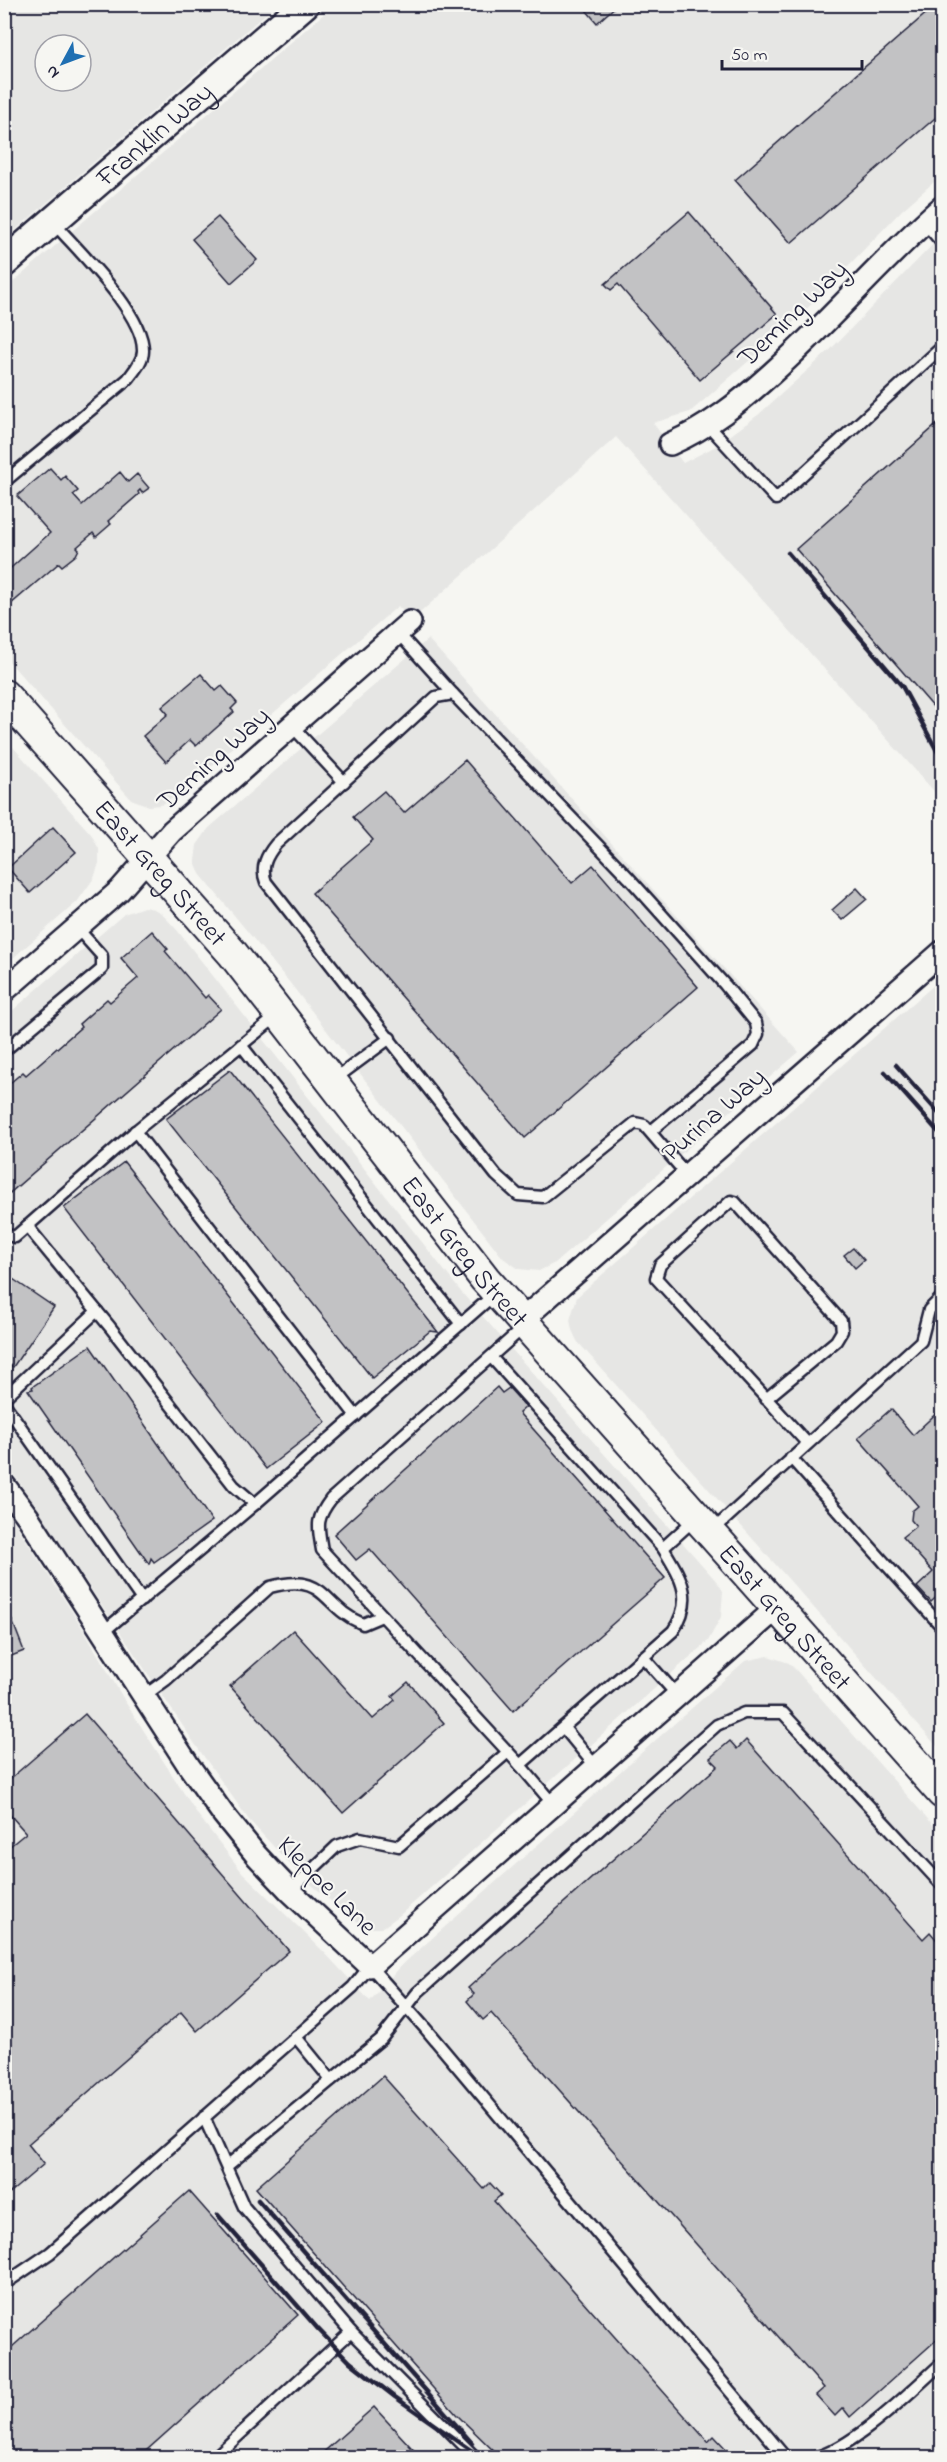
<svg xmlns="http://www.w3.org/2000/svg" width="947" height="2462" viewBox="0 0 947 2462" font-family="'Indie Flower',sans-serif">
  <rect width="100%" height="100%" fill="#f6f6f2"/>
  <filter id="ink" filterUnits="userSpaceOnUse"><feTurbulence type="fractalNoise" baseFrequency=".0167" numOctaves="2"/><feDisplacementMap in="SourceGraphic" scale="12" xChannelSelector="R" yChannelSelector="G"/><feConvolveMatrix kernelMatrix="1 2 1 2 8 2 1 2 1" color-interpolation-filters="sRGB"/></filter>
  <g filter="url(#ink)">
    <!-- built -->
    <g fill="#e6e6e4" fill-rule="evenodd">
      <path d="M5,4H276V5L5,239ZM45,45H81V81H45Z"/>
      <polygon points="334,5 942,5 942,175 902,210 798,318 703,401 690,412 653,423 683,463 716,446 758,415 830,350 942,235 942,800 616,437 412,620 398,606 179,794 161,805 149,806 131,799 5,657 4,290"/>
      <polygon points="428,639 799,1052 555,1263 539,1271 519,1269 503,1258 290,983 200,874 195,861 197,845 209,828"/>
      <polygon points="4,737 91,834 99,849 99,863 94,878 77,902 5,965"/>
      <polygon points="144,907 154,909 161,913 177,930 462,1293 718,1583 723,1591 721,1617 708,1641 400,1915 382,1928 372,1928 362,1925 332,1902 299,1874 249,1820 195,1744 5,1461 5,1017 124,914"/>
      <polygon points="942,978 942,1752 577,1341 572,1330 570,1320 577,1297 587,1288"/>
      <polygon points="4,1506 80,1624 126,1703 198,1815 242,1872 323,1951 370,2001 403,1964 745,1661 768,1656 789,1663 796,1670 942,1835 942,2457 5,2457"/>
    </g>
    <!-- building -->
    <g fill="#c2c2c4" stroke="#22223b" stroke-width="1.5">
      <polygon points="581,4 618,4 597,23"/>
      <polygon points="937,4 942,4 942,112 791,243 735,180"/>
      <polygon points="689,212 777,314 700,380 618,284 611,290 605,284"/>
      <polygon points="218,217 257,260 231,283 192,239"/>
      <polygon points="942,420 942,717 796,549"/>
      <polygon points="50,468 61,480 65,476 78,491 73,495 82,505 120,472 128,482 137,474 149,488 142,493 140,490 138,492 139,494 108,521 111,524 96,537 93,533 77,547 79,549 76,555 62,566 59,563 11,604 4,599 6,576 4,574 50,533 17,496"/>
      <polygon points="201,674 216,691 222,686 237,703 231,709 234,712 196,746 190,740 166,762 143,736 168,714 162,707"/>
      <polygon points="465,760 572,883 593,865 698,987 525,1138 312,893 373,840 353,817 384,791 404,813"/>
      <polygon points="53,827 76,852 30,893 8,868"/>
      <polygon points="857,888 867,899 842,920 832,910"/>
      <polygon points="152,931 168,949 165,951 205,998 208,995 221,1009 4,1198 4,1088 23,1072 26,1075 81,1027 79,1024 107,999 110,1002 138,978 121,958"/>
      <polygon points="230,1070 438,1332 430,1331 372,1378 166,1119"/>
      <polygon points="124,1162 326,1422 266,1469 64,1208"/>
      <polygon points="853,1248 864,1260 855,1268 844,1255"/>
      <polygon points="4,1273 54,1307 13,1367 10,1365 11,1371 4,1366"/>
      <polygon points="90,1346 212,1521 154,1562 151,1558 149,1564 28,1390 33,1389 32,1387"/>
      <polygon points="497,1387 502,1393 509,1388 526,1407 519,1413 665,1578 513,1711 370,1549 356,1560 334,1534"/>
      <polygon points="942,1408 942,1592 931,1602 917,1587 933,1572 902,1537 916,1526 911,1520 912,1511 918,1506 858,1438 891,1409 913,1435"/>
      <polygon points="5,1602 24,1651 4,1659 4,1602"/>
      <polygon points="293,1630 373,1719 395,1700 392,1696 408,1682 444,1723 343,1813 230,1686"/>
      <polygon points="85,1714 289,1951 197,2031 181,2012 28,2144 44,2164 4,2198 4,1851 26,1833 4,1808 4,1784"/>
      <polygon points="746,1740 923,1939 930,1932 942,1946 941,1959 942,1961 942,2335 850,2417 843,2408 835,2416 816,2395 824,2388 491,2013 483,2020 467,2001 474,1994 468,1988 718,1766 710,1758 730,1741 737,1749"/>
      <polygon points="383,2076 484,2189 490,2183 501,2195 494,2201 708,2442 714,2436 730,2453 727,2458 501,2458 456,2414 256,2188"/>
      <polygon points="189,2191 298,2315 138,2458 4,2458 4,2354"/>
      <polygon points="374,2407 421,2458 317,2458"/>
    </g>
    <g fill="none" stroke-linecap="round" stroke-linejoin="round">
      <defs>
        <g id="service">
          <polyline points="925,223 942,243"/>
          <polyline points="708,425 776,499 942,347"/>
          <path d="M4,482L128,379C134,371 143,361 143,351C144,313 78,251 53,222"/>
          <polyline points="398,633 453,694"/>
          <polyline points="292,726 344,782"/>
          <polyline points="241,1045 461,1324"/>
          <polyline points="4,1051 102,969 102,956 77,928"/>
          <polyline points="332,1081 390,1038"/>
          <polyline points="135,1131 356,1416"/>
          <path d="M650,1132L753,1045L758,1034L756,1023L725,985L629,878L453,694L436,697L276,844C267,855 260,867 266,882L496,1175L518,1195L543,1197L635,1123L644,1125L687,1175"/>
          <polyline points="27,1226 110,1327 234,1486 255,1504 496,1293"/>
          <polyline points="4,1234 15,1237 138,1129 277,1016"/>
          <path d="M491,1357L663,1548C681,1578 695,1598 673,1631L520,1765L322,1550C318,1526 315,1520 331,1499L524,1327"/>
          <polyline points="4,1398 97,1311"/>
          <path d="M766,1399L836,1341L842,1331L841,1321L735,1202L731,1201L660,1265L656,1278C706,1333 756,1388 807,1443"/>
          <polyline points="4,1403 142,1600"/>
          <polyline points="791,1458 942,1627"/>
          <polyline points="711,1532 921,1341 929,1310 942,1297"/>
          <polyline points="663,1548 696,1518"/>
          <polyline points="103,1632 255,1504"/>
          <polyline points="643,1657 677,1695"/>
          <path d="M144,1696L166,1680L270,1587C328,1572 320,1606 363,1624L382,1616"/>
          <polyline points="564,1728 596,1767"/>
          <polyline points="520,1765 553,1804"/>
          <polyline points="290,1891 337,1846 360,1838 399,1846 508,1752"/>
          <polyline points="296,2037 331,2080"/>
          <polyline points="204,2117 244,2207 351,2332 214,2458"/>
          <polyline points="227,2166 381,2039 418,1992 717,1725 744,1713 783,1713 942,1885"/>
          <polyline points="4,2284 50,2253 353,1987 370,1966 425,2028 786,2458"/>
          <polyline points="351,2332 476,2458"/>
          <path d="M813,2458C854,2448 910,2392 942,2363"/>
        </g>
        <g id="minor">
          <path d="M670,444C709,427 740,402 771,374C831,321 882,259 942,207"/>
          <polyline points="4,991 119,891 172,831 410,622"/>
          <polyline points="522,1320 942,952"/>
          <polyline points="4,1485 28,1517 189,1766 223,1814 257,1856 290,1891 370,1966 777,1608"/>
        </g>
        <g id="tertiary">
          <path id="s1" d="M4,263L305,4"/>
        </g>
        <g id="secondary">
          <path id="s2" d="M4,695L233,954L485,1279L942,1793"/>
        </g>
      </defs>
      <!-- service casing -->
      <use href="#service" stroke="#22223b" stroke-width="15"/>
      <!-- minor casing -->
      <use href="#minor" stroke="#22223b" stroke-width="26"/>
      <!-- tertiary casing -->
      <use href="#tertiary" stroke="#22223b" stroke-width="32"/>
      <!-- secondary casing -->
      <use href="#secondary" stroke="#22223b" stroke-width="34"/>
      <!-- service -->
      <use href="#service" stroke="#f6f6f2" stroke-width="10"/>
      <!-- minor -->
      <use href="#minor" stroke="#f6f6f2" stroke-width="21"/>
      <!-- tertiary -->
      <use href="#tertiary" stroke="#f6f6f2" stroke-width="27"/>
      <!-- secondary -->
      <use href="#secondary" stroke="#f6f6f2" stroke-width="30"/>
      <!-- rail -->
      <g stroke="#22223b" stroke-width="4.5">
        <polyline points="788,553 902,686 942,760"/>
        <polyline points="896,1065 942,1117"/>
        <polyline points="885,1072 942,1136"/>
        <polyline points="258,2200 472,2443"/>
        <polyline points="218,2215 318,2329 350,2362 395,2397 482,2458"/>
      </g>
    </g>
  </g>
  <g text-anchor="middle" stroke-width="4.5" stroke-linejoin="round" paint-order="stroke">
    <!-- street labels -->
    <g font-size="27" fill="#22223b" stroke="#f6f6f2">
      <text dy="9" stroke="none"><textPath href="#s1" startOffset="198">Franklin Way</textPath></text>
      <text transform="translate(792 313) rotate(-44)" y="9">Deming Way</text>
      <text transform="translate(213 758) rotate(-42)" y="9">Deming Way</text>
      <text dy="9" stroke="none"><textPath href="#s2" startOffset="237">East Greg Street</textPath></text>
      <text transform="translate(713 1114) rotate(-41)" y="9">Purina Way</text>
      <text dy="9" stroke="none"><textPath href="#s2" startOffset="723">East Greg Street</textPath></text>
      <text dy="9" stroke="none"><textPath href="#s2" startOffset="1209">East Greg Street</textPath></text>
      <text transform="translate(328 1885) rotate(45)" y="9">Kleppe Lane</text>
    </g>
  </g>
  <!-- margin -->
  <rect width="947" height="2462" fill="none" stroke="#f6f6f2" stroke-width="24"/>
  <rect x="12" y="12" width="923" height="2438" fill="none" stroke="#22223b" stroke-width="2" filter="url(#ink)"/>
  <!-- north arrow -->
  <g transform="translate(63 63) rotate(229)"><circle r="28" fill="#f6f6f2" stroke="#a1a1a9" stroke-width="1.5"/>
  <path d="M0-4.5L10 22L0 15L-10 22Z" fill="#1f6fb2"/>
  <text y="-9" font-size="16" font-weight="bold" text-anchor="middle" fill="#22223b">N</text>
  </g>
  <!-- scale -->
  <path d="M722 60v9h140v-9" fill="none" stroke="#22223b" stroke-width="3"/>
  <text x="731" y="60" font-size="18" fill="#22223b" stroke="#f6f6f2" stroke-width="4.5" paint-order="stroke">50 m</text>
</svg>
